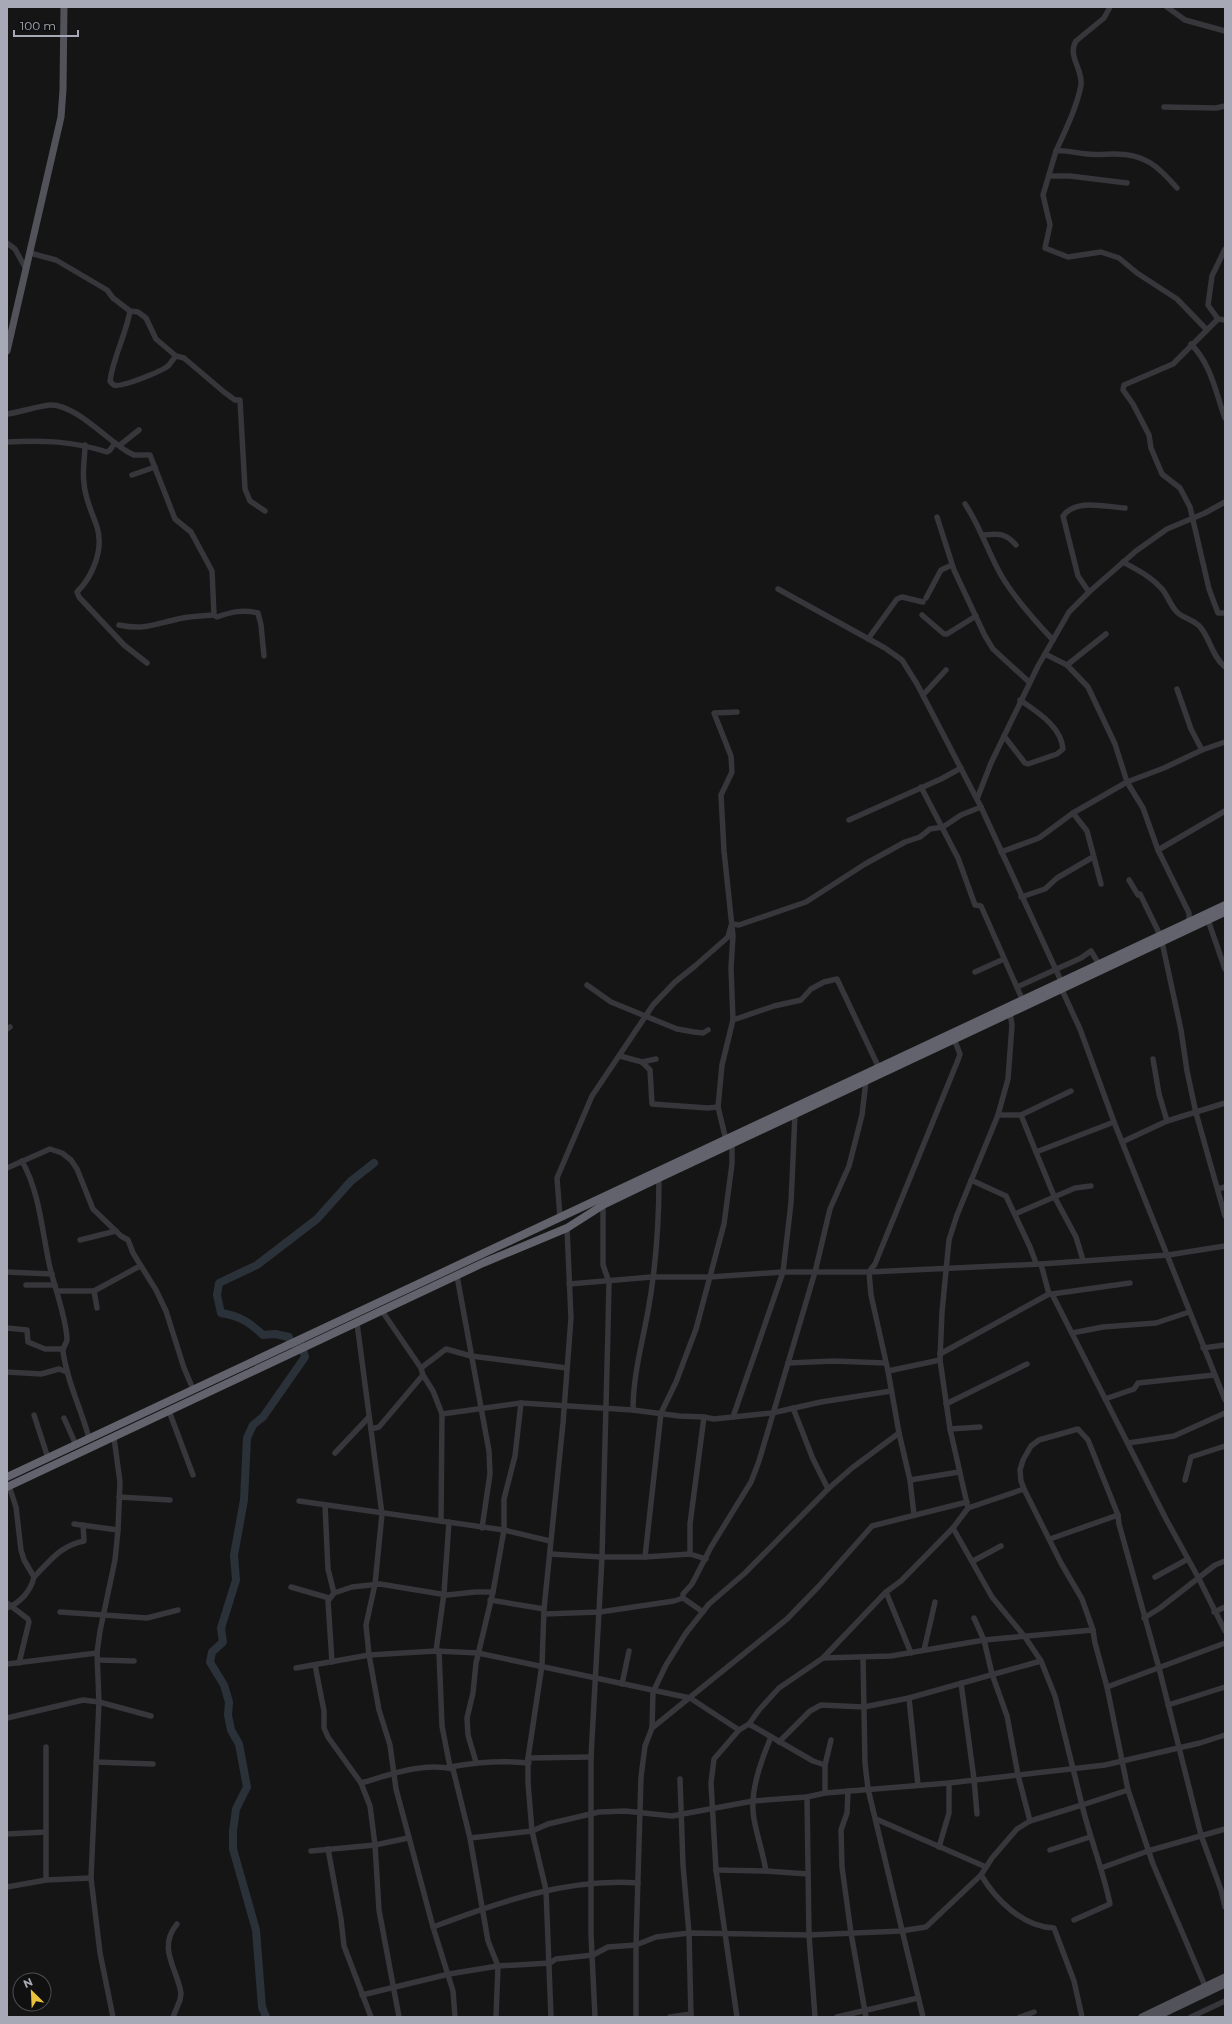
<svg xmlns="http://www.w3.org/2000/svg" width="1232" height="2024" viewBox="0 0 1232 2024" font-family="Montserrat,sans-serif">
  <rect width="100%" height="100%" fill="#151516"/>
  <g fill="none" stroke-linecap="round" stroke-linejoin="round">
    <!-- river -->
    <path stroke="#2b3139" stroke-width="8" d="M266,2017L262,2007L256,1930L233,1849V1831L236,1809L247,1787L239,1744L231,1730L228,1715L229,1702L224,1685L210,1662L212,1652L223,1642L221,1628L236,1580L234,1555L244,1500L247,1438L253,1425L263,1417L305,1357L302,1346L290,1343L289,1337L275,1334L263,1335C249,1322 240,1316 221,1313L217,1295L219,1283L257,1265L317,1219L351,1181L374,1163"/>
    <!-- minor -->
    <g stroke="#36363b" stroke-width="5.5">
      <polyline points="1167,7 1185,20 1225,31"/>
      <polyline points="1164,107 1216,108 1225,106"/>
      <path d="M1056,151C1065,131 1077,107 1081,85C1083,69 1067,56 1076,41L1104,18L1110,7"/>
      <polyline points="1049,176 1070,176 1127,183"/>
      <path d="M1177,188C1158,166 1145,154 1115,154C1105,154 1096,155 1087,154C1075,153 1067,150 1056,151L1043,195L1050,225L1045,248L1068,257L1101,252L1119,258L1137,273L1177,299L1207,330"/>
      <polyline points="7,243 15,249 26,269"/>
      <polyline points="1225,249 1212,276 1208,305 1218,319 1225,320"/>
      <polyline points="30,253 56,260 107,290 113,298 130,311 138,312 146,318 156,339 176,356 184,358 224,392 235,400 240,400 245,489 250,501 265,511"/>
      <path d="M130,311C126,335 113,357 110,381C111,383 112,384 114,385C121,388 162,371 168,366C171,363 173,359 176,356"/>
      <polyline points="1218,319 1173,364 1124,385 1123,390 1133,404 1149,435 1151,448 1162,474 1180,488 1190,507 1209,589 1218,613 1225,613"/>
      <path d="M1191,344C1212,366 1215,391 1225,418"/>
      <path d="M7,414C21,412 35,407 49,405C74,403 107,440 128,452L134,455H150L175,519L191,532L212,571L214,615L217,617C231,612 243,609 258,613L261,625L264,656"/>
      <path d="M7,442C42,440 73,441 107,452L110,450L115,443"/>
      <path d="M85,445C85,457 82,471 84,483C85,499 92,512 97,527C104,549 93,576 77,592L79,597L124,645L147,663"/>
      <polyline points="120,445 139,430"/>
      <polyline points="132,475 155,467"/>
      <path d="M965,504C980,526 988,552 1001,575C1015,599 1034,620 1053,640"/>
      <polyline points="937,517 954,570 985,636 993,649 1029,682"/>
      <path d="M982,535C998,534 1005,532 1016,545"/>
      <path d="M1123,562C1136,569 1150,576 1161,588C1168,595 1170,606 1178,613C1185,619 1195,620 1201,628C1211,641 1212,656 1225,667"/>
      <polyline points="778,589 885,648 902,660 917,684 981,807"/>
      <polyline points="1089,592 1136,551 1167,529 1205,513 1225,502"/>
      <polyline points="926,598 941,570 952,565"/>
      <polyline points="922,615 944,634 947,634 976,616"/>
      <path d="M119,625C147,631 156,623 183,618C193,616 203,616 214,615"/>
      <polyline points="868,639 897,599 902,597 923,602"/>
      <polyline points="1045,654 1067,665 1088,687 1115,744 1127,782 1143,808 1158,850 1189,913 1189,921"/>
      <polyline points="1067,665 1106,634"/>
      <polyline points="1177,689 1191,729 1202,750"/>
      <polyline points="923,695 946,670"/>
      <path d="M1004,736L1025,763L1028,764L1057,754L1063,749C1061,726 1037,712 1020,700"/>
      <polyline points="921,787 958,858 975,905 981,906 985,915 1023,1001"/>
      <path d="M977,799L991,763L1038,666L1069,612L1089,592L1078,576L1063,516C1076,498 1106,507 1125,508"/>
      <polyline points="1073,813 1087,831 1101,884"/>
      <polyline points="849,820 941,779 961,768"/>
      <polyline points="1158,850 1225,811"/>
      <polyline points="1001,852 1039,838 1073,813 1127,782 1164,768 1202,750 1225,742"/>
      <polyline points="1129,880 1138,895"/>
      <polyline points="1140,894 1160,935"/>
      <polyline points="1021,897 1045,889 1057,878 1093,857"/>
      <polyline points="1208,920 1225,969"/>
      <polyline points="732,924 739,925 806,902 865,864 905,842 920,837 930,829 943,827 961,815 981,807 1062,983"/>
      <polyline points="1162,942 1181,1030 1187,1071 1196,1113 1225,1216"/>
      <polyline points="975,972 1004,959"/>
      <polyline points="587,985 611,1002 677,1029 694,1032 703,1033 708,1030"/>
      <polyline points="1017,987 1081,958 1091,951 1099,964"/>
      <polyline points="1062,990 1080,1029 1114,1122 1225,1400"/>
      <polyline points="733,1020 774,1006 801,1000 811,989 824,982 837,979 879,1068"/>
      <polyline points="7,1029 10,1027"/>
      <polyline points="620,1056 642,1062 656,1059"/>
      <polyline points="1153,1059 1159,1094 1167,1121"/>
      <polyline points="642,1062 650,1070 652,1104 708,1108 718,1107"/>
      <polyline points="998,1115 1021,1115 1071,1091"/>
      <polyline points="1021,1115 1036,1152"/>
      <polyline points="726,1140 718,1107 722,1065 733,1020 731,968 733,936 724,851 721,795 732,772 731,756 714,713 737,712"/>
      <polyline points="1122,1142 1167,1121 1225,1103"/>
      <path d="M22,1161C41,1195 42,1235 51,1272C56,1290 67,1322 67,1340C66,1344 63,1347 63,1351C67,1382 81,1408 89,1438"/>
      <polyline points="7,1168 50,1149 62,1153 71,1160 77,1169 93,1209 121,1236 128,1240 133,1253 156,1290 166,1311 184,1368 193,1389"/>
      <polyline points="971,1180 1006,1196 1030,1247 1036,1263"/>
      <polyline points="1218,1189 1225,1187"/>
      <polyline points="1015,1214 1075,1188 1091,1186"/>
      <polyline points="560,1217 557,1178 592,1096 653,1005 675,982 695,966 728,937 731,926"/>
      <polyline points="80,1240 116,1231"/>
      <polyline points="1083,1260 1076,1237 1054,1196 1036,1152 1114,1122"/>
      <polyline points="1041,1264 1049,1294 1052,1294 1166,1519 1198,1577 1225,1631"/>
      <polyline points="7,1272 52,1274"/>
      <polyline points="457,1276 489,1451 490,1474 482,1528"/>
      <polyline points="569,1284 652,1277 710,1277 783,1272 869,1272 1041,1264 1168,1255 1225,1246"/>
      <polyline points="26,1285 55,1285"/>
      <polyline points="57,1291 94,1291 140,1266"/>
      <polyline points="94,1291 97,1308"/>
      <polyline points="1052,1294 1130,1283"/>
      <polyline points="382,1311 421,1368 423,1375 433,1391 442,1414 441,1521"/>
      <polyline points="357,1323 382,1514 375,1584 366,1625 369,1655 379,1710 390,1745 396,1789 433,1927 453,1991 455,2017"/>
      <polyline points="7,1328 27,1330 28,1342 45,1349 63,1349"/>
      <polyline points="1072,1333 1103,1327 1156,1323 1189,1312"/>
      <polyline points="1203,1348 1225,1345"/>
      <polyline points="940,1354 1049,1294"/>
      <polyline points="788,1363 834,1361 885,1363"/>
      <polyline points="421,1368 446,1349 471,1356 567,1368"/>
      <polyline points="888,1371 940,1360"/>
      <polyline points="7,1372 41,1374 59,1369 67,1372"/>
      <polyline points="1105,1399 1134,1389 1138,1383 1214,1375"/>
      <polyline points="946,1404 1027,1364"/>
      <polyline points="793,1408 813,1459 828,1489"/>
      <path d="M633,1410C633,1376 642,1344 648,1311C656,1267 659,1222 659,1178"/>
      <polyline points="169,1411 193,1475"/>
      <polyline points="442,1414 521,1403 633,1410 679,1416 704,1417 714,1419 772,1413 821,1402 891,1391"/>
      <polyline points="34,1415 48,1458"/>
      <polyline points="733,1417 783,1272 791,1203 795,1114"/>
      <polyline points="64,1418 76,1445"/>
      <polyline points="371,1429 379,1427 423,1375"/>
      <polyline points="950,1429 980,1427"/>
      <polyline points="1128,1443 1174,1436 1225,1413"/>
      <polyline points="335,1453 369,1417"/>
      <polyline points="910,1480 959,1472"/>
      <polyline points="1185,1480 1191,1457 1225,1446"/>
      <polyline points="1024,1489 1021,1481 1020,1470 1023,1460 1031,1446 1039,1440 1078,1429 1088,1440 1118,1515"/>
      <polyline points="119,1497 170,1500"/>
      <polyline points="299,1501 504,1530 550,1541"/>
      <polyline points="325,1505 328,1569 334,1593"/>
      <polyline points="968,1508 1024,1489 1061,1563 1082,1599 1093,1630 1095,1643 1107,1687 1128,1790 1153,1864 1205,1986"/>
      <polyline points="914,1515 910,1480 899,1433 888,1371 871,1295 869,1272 875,1264 958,1060 960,1054 954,1039"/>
      <polyline points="74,1524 118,1530"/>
      <polyline points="953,1528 992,1597 1025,1637 1041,1661 1055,1696 1082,1805 1030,1821"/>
      <polyline points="1050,1539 1118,1515 1119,1524 1159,1668 1201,1835 1221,1890 1225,1907"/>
      <polyline points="550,1554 602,1557 645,1557 690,1554 706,1559"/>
      <polyline points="690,1554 690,1524 704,1417"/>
      <polyline points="645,1557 661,1413 676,1382 696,1329 724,1224 732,1164 732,1145"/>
      <polyline points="973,1561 1001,1546"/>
      <path d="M34,1577C51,1560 60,1546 84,1541L83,1525"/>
      <polyline points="1155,1577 1188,1559"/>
      <polyline points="291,1587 329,1598"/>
      <polyline points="886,1592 911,1653"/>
      <polyline points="683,1598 703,1612"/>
      <polyline points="490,1600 544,1609"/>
      <polyline points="7,1603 28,1619 29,1622 19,1663"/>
      <path d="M7,1608C20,1603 31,1591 34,1577L24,1560L21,1550L16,1507L9,1486"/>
      <polyline points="60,1612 147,1618 178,1610"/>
      <polyline points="1214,1612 1225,1607"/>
      <polyline points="544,1614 600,1612 674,1601 683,1598 683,1594 692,1584 711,1547 751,1482 759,1461 815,1272 830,1209 849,1166 862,1115 866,1081"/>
      <polyline points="1144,1618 1160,1608 1215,1565 1225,1561"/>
      <polyline points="924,1650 935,1602"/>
      <polyline points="436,1651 444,1593 449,1522"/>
      <polyline points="439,1651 442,1726 450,1767 453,1769 470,1838 488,1941 498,1966 496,2017"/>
      <polyline points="863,1657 865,1763 868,1789 923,2017"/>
      <polyline points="823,1658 891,1656 984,1640 1093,1630"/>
      <polyline points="98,1660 134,1661"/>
      <polyline points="332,1662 328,1601 334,1593 352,1587 380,1584 447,1595 475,1592 493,1592"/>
      <polyline points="7,1664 97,1653"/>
      <polyline points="315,1665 324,1711 324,1728 328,1737 361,1783 370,1806 375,1845 379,1910 399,2017"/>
      <polyline points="296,1668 369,1655 436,1651 478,1653 690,1698 739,1730"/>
      <polyline points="961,1683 974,1779 977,1814"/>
      <polyline points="622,1684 629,1651"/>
      <polyline points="1107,1687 1225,1643"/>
      <polyline points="909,1698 918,1785"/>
      <polyline points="1168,1705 1225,1687"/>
      <polyline points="7,1718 83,1700 99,1702 151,1716"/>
      <polyline points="749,1724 813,1761 825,1765 825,1793"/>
      <polyline points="652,1728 787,1619 819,1586 872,1526 967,1502"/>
      <polyline points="779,1742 810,1711 821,1705 864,1707 909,1698 1041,1661"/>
      <polyline points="46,1747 46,1880"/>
      <polyline points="528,1758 591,1757"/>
      <polyline points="96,1762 153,1764"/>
      <polyline points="476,1762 468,1735 467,1718 473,1693 476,1663 493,1592 504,1530 504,1499 515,1456 521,1403"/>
      <polyline points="825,1765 831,1740"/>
      <path d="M450,1767C477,1762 502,1760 529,1763"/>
      <polyline points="680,1779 683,1865 689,1933 691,2017"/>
      <path d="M361,1783C389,1775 423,1762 453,1769"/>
      <polyline points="848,1791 847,1813 841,1830 842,1867 851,1933 866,2017"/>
      <polyline points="807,1797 809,1935 815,2017"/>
      <polyline points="876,1819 986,1867"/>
      <polyline points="7,1834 46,1832"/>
      <polyline points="470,1838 532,1831 548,1824 599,1812 625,1811 672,1816 753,1801 807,1797 825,1793 949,1783 1105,1765 1200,1743 1225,1735"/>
      <polyline points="939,1847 949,1813 949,1783"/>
      <polyline points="328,1849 341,1919 344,1946 371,2017"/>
      <polyline points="1050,1850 1090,1837"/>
      <polyline points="311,1851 375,1845 408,1838"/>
      <polyline points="1101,1868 1148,1851 1225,1829"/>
      <polyline points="716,1870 766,1871 808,1874"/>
      <path d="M766,1871C763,1853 757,1836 754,1819C749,1793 761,1761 771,1737"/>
      <path d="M981,1875C996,1900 1023,1927 1054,1928L1074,1981L1082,2017"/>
      <polyline points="7,1887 46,1880 91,1878"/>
      <path d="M1074,1920L1110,1904C1103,1870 1090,1838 1082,1805L1128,1790"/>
      <path d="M433,1927C499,1902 567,1878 638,1883"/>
      <polyline points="362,1995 449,1974 498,1966 550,1963 556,1959 593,1955 608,1947 636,1945 656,1937 689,1933 809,1935 901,1931 926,1927 981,1875 992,1858 1017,1829 1030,1821 1018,1775 1007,1716 992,1674 984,1640 974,1618"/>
      <polyline points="113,2017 100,1953 91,1878 99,1702 97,1653 100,1631 115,1560 118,1530 120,1482 114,1438"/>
      <path d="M173,2017L180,2000L181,1993C177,1968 157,1948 177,1924"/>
      <polyline points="551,2017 546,1890 532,1831 528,1783 528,1758 542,1665 544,1609 563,1423 571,1318 567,1228"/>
      <polyline points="595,2017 591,1934 591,1757 602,1557 608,1329 609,1282 603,1265 603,1205"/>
      <polyline points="636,2017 636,1945 641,1777 645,1746 652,1728 653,1692 666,1665 686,1633 709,1604 745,1573 828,1489 852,1468 899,1433"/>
      <polyline points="670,2017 691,2014"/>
      <polyline points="737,2017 716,1870 711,1783 714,1759 739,1730 749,1724 759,1710 779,1688 823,1658 886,1592 901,1581 953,1528 968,1508 950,1429 940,1360 942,1312 949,1240 957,1215 998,1115 1008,1079 1012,1025 1010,1013"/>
      <polyline points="837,2017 918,1998"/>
      <polyline points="1020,2017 1034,2012"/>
      <polyline points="1191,2017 1225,2001"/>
    </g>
    <!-- major -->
    <g stroke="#52535a" stroke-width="7">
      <polyline points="7,351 61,117 63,90 64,7"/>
      <polyline points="1142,2017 1225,1977"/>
      <polyline points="1156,2017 1225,1984"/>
    </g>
    <!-- highway -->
    <g stroke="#62636c" stroke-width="8">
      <polyline points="7,1477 1225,905"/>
      <polyline points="7,1487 483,1263 567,1228 603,1205 659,1178 1225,912"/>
    </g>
  </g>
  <!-- border -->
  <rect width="1232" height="2024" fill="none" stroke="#a7aab6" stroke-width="16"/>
  <!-- north arrow -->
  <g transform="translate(32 1992) rotate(336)"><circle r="19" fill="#101011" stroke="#4c4e53"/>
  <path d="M0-3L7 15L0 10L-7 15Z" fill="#e8c33b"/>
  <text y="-6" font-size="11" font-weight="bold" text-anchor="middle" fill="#a7aab6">N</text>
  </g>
  <!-- scale -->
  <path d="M14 30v6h64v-6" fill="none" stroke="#a7aab6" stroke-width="2"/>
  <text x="20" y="30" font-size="12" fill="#a7aab6" stroke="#101011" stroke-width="3" paint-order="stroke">100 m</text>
</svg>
